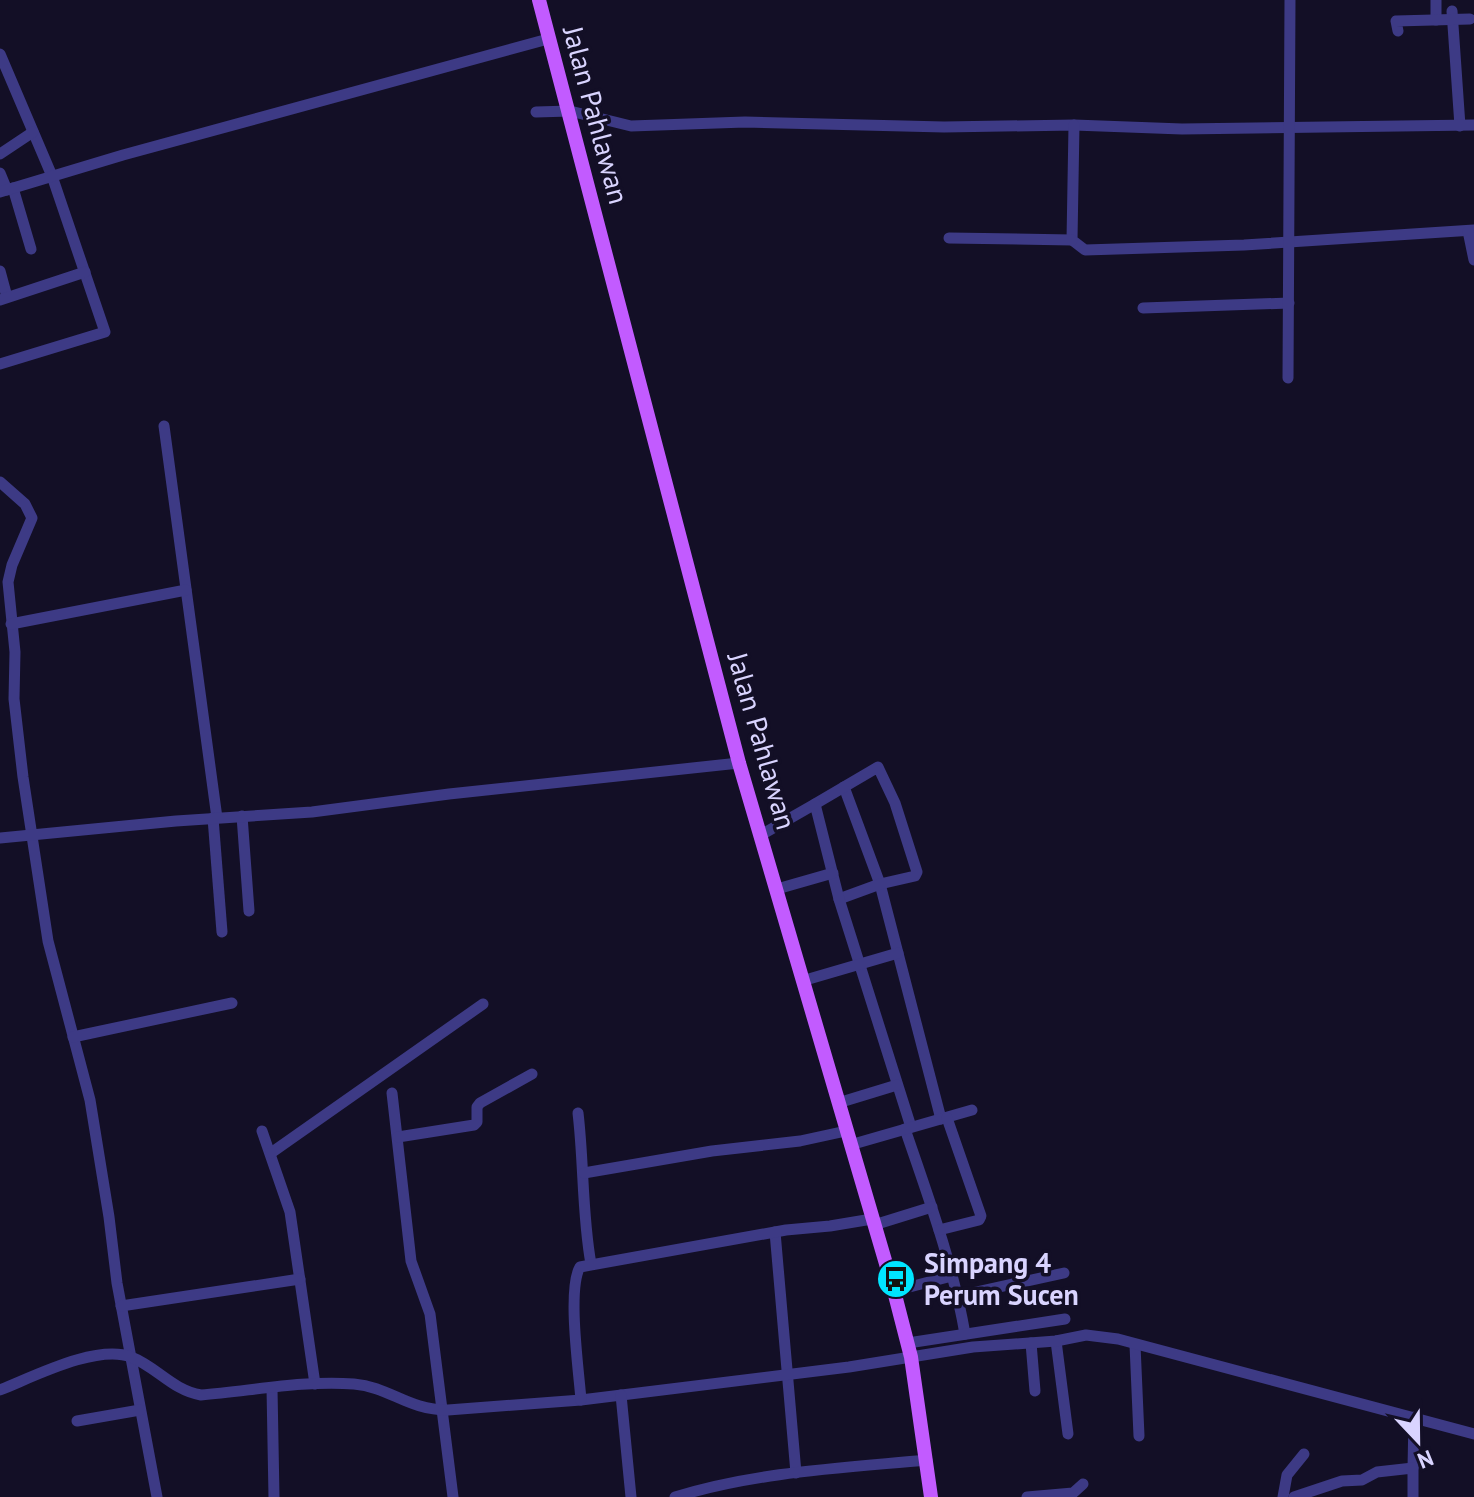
<svg xmlns="http://www.w3.org/2000/svg" width="1474" height="1497" viewBox="0 0 1474 1497" font-family="'PT Sans',sans-serif">
  <rect width="100%" height="100%" fill="#130f26"/>
  <g fill="none" stroke-linecap="round" stroke-linejoin="round">
    <!-- minor -->
    <g stroke="#3d3a85" stroke-width="11">
      <polyline points="1436,0 1436,20"/>
      <polyline points="1452,11 1460,126"/>
      <polyline points="1398,31 1396,21 1470,19"/>
      <polyline points="0,54 52,176 105,332 0,364"/>
      <polyline points="536,112 570,111 631,126 745,122 944,127 1074,125 1182,129 1474,125"/>
      <polyline points="1074,125 1072,240 1085,250 1244,245 1474,230"/>
      <polyline points="0,154 33,132"/>
      <polyline points="0,173 7,190"/>
      <polyline points="13,188 31,249"/>
      <polyline points="0,192 123,155 548,39"/>
      <polyline points="1468,231 1474,260"/>
      <polyline points="949,238 1072,240"/>
      <polyline points="0,271 7,297"/>
      <polyline points="0,300 85,272"/>
      <polyline points="1143,308 1289,303"/>
      <polyline points="1288,378 1290,0"/>
      <polyline points="164,426 217,818"/>
      <polyline points="0,482 25,504 32,518 12,565 8,582 15,652 14,699 23,777 48,941 90,1100 109,1217 117,1283 157,1497"/>
      <polyline points="11,624 186,590"/>
      <polyline points="844,787 880,884 941,1119"/>
      <polyline points="815,804 878,767 895,803 917,872 915,876 880,884 839,899"/>
      <polyline points="242,816 249,911"/>
      <polyline points="213,818 222,932"/>
      <polyline points="761,835 815,804 839,899 911,1127"/>
      <polyline points="0,838 176,821 312,812 449,794 739,763"/>
      <polyline points="777,889 833,873"/>
      <polyline points="802,981 898,953"/>
      <polyline points="73,1037 232,1003"/>
      <polyline points="392,1093 411,1261 430,1314 453,1497"/>
      <polyline points="838,1103 897,1085"/>
      <path d="M578,1113C584,1163 582,1215 591,1264"/>
      <path d="M905,1129C928,1196 953,1264 965,1334"/>
      <polyline points="262,1131 290,1212 315,1384"/>
      <polyline points="398,1137 474,1125 477,1122 477,1107 480,1103 532,1074"/>
      <polyline points="850,1145 972,1110"/>
      <polyline points="271,1153 483,1004"/>
      <polyline points="584,1173 712,1151 800,1141 846,1131"/>
      <polyline points="874,1225 932,1207"/>
      <polyline points="939,1230 979,1220 981,1216 947,1118"/>
      <polyline points="775,1232 796,1473"/>
      <polyline points="894,1291 952,1276"/>
      <polyline points="958,1296 1064,1273"/>
      <polyline points="121,1306 300,1279"/>
      <polyline points="1056,1341 1068,1434"/>
      <polyline points="908,1343 1065,1319"/>
      <polyline points="1031,1343 1035,1391"/>
      <polyline points="1135,1345 1139,1436"/>
      <polyline points="272,1388 274,1497"/>
      <path d="M0,1390C33,1377 96,1344 131,1357C157,1367 172,1390 201,1395C251,1391 304,1380 354,1384C390,1387 407,1410 448,1410L581,1400L849,1367L973,1347L1056,1341L1086,1335L1118,1339L1474,1434"/>
      <polyline points="621,1395 631,1497"/>
      <path d="M581,1400C579,1372 567,1289 580,1267L786,1230L830,1226L872,1219"/>
      <polyline points="77,1421 140,1410"/>
      <polyline points="1413,1468 1414,1417"/>
      <path d="M675,1497C756,1472 842,1468 927,1460"/>
      <polyline points="1027,1497 1073,1493 1083,1484"/>
      <polyline points="1283,1497 1287,1475 1304,1454"/>
      <polyline points="1294,1497 1342,1481 1362,1480 1377,1472 1413,1468 1413,1497"/>
    </g>
    <!-- major -->
    <polyline stroke="#c25bff" stroke-width="14" points="539,0 739,763 894,1291 911,1357 931,1497"/>
  </g>
  <!-- icons -->
  <defs>
    <symbol id="bus-disc" viewBox="-11 -11 22 22"><circle r="9.5" fill="#00e5ff" stroke="#130f26"/><path d="M-5-6H5V4H4V6H2V4H-2V6H-4V4H-5ZM-3.5-4V0h7V-4ZM-3.5 1.2v1.5H-2V1.2ZM2 1.2v1.5H3.5V1.2Z" fill="#111"/></symbol>
  </defs>
  <g fill-rule="evenodd">
    <use href="#bus-disc" x="874" y="1257" width="44" height="44"/>
  </g>
  <g text-anchor="middle" stroke-width="7" stroke-linejoin="round" paint-order="stroke">
    <!-- street labels -->
    <g font-size="28" fill="#d9d4ff" stroke="#130f26">
      <text transform="translate(596 115) rotate(75)" y="10">Jalan Pahlawan</text>
      <text transform="translate(762 741) rotate(74)" y="10">Jalan Pahlawan</text>
    </g>
    <!-- poi labels -->
    <g font-size="28" font-weight="bold" fill="#d9d4ff" stroke="#130f26" text-anchor="start">
      <text x="924" y="1273">Simpang 4<tspan x="924" dy="32">Perum Sucen</tspan></text>
    </g>
  </g>
  <!-- north arrow -->
  <g transform="translate(1418 1441) rotate(158)" stroke="#130f26" stroke-width="6" paint-order="stroke">
  <path d="M0-6L14 30L0 20L-14 30Z" fill="#d9d4ff"/>
  <text y="-12" font-size="22" font-weight="bold" text-anchor="middle" fill="#d9d4ff">N</text>
  </g>
</svg>
